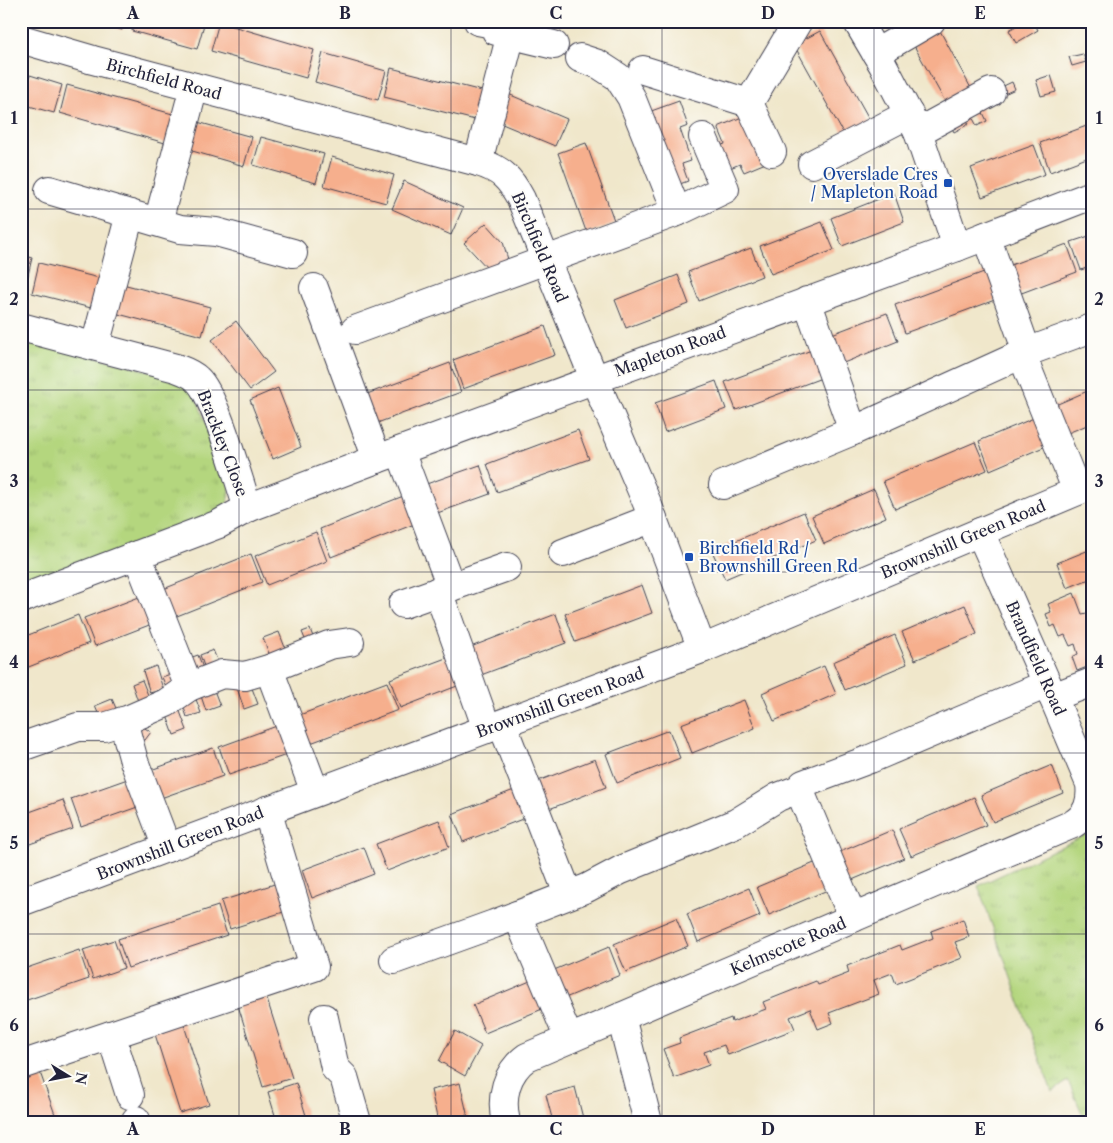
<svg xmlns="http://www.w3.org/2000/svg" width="1113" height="1143" viewBox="0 0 1113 1143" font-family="'Libre Caslon Text',serif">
  <defs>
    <pattern id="park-tufts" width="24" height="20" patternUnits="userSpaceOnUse" patternTransform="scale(1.25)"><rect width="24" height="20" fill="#b4d67e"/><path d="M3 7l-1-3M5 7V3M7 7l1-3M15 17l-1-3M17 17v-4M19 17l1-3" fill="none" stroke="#9ab76e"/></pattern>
  </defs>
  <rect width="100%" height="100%" fill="#fdfcf7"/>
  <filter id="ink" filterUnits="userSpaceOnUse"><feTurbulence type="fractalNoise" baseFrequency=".02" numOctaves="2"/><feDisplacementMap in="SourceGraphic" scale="10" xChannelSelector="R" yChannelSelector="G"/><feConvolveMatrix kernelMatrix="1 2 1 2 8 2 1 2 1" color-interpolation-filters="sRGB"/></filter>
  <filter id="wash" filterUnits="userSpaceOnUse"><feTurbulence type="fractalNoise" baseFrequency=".0096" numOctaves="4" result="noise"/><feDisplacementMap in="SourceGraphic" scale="20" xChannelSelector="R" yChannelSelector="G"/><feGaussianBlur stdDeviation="1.12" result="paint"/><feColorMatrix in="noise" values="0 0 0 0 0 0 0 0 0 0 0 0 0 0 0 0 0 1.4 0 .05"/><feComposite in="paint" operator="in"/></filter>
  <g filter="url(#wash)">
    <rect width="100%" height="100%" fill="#f0e7cb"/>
    <!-- park -->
    <g fill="url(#park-tufts)" stroke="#6b7c5c">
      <polygon points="21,337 173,377 194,391 230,489 229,498 223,512 21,589"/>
      <polygon points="1092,832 1092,1122 1086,1122 1068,1081 1052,1092 978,886"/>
    </g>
    <g id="blocks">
      <!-- building -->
      <g fill="#f6af8d">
        <polygon points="94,21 125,21 122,30"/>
        <polygon points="134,21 205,21 197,49 132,31"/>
        <polygon points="757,21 779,21 776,28"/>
        <polygon points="1025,21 1033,21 1038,30 1016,43 1009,30"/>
        <polygon points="219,22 314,50 306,78 211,51"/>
        <polygon points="938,27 973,92 948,107 912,42"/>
        <polygon points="820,31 872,124 846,138 794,45"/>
        <polygon points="323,53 386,71 378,100 315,82"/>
        <polygon points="1083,54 1086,62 1072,66 1069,57"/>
        <polygon points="391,68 490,93 483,122 384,97"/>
        <polygon points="21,74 27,76 22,95 21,95"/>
        <polygon points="30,75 62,85 54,113 22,104"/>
        <polygon points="1051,75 1056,92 1041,96 1036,80"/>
        <polygon points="1012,82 1015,89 1000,96 997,89"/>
        <polygon points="67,85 180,116 172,145 60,113"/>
        <polygon points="506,93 567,119 555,146 495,121"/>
        <polygon points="679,101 688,126 680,129 691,161 682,164 688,181 669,188 643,114"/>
        <polygon points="979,104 987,121 977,126 968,109"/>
        <polygon points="749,114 768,162 744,172 740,164 725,170 716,147 725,144 718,127"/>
        <polygon points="964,115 969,124 954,132 949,123"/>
        <polygon points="190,120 252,137 244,166 182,148"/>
        <polygon points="1092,124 1092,156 1050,172 1040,143"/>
        <polygon points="261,137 324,154 316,183 253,165"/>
        <polygon points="586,143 615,223 587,234 558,153"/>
        <polygon points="1034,145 1045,174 982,197 971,168"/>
        <polygon points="332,157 394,175 386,203 324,186"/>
        <polygon points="404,181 463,208 451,235 392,209"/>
        <polygon points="894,193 904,222 842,246 831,218"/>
        <polygon points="822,222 834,250 771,274 760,246"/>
        <polygon points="486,223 503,242 509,263 488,269 464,243"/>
        <polygon points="1092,235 1092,266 1081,270 1071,242"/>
        <polygon points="1067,244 1077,272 1011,297 1000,269"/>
        <polygon points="751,248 762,276 699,301 688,272"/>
        <polygon points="21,255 32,258 25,288 21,287"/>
        <polygon points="39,263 103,279 95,309 32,293"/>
        <polygon points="992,269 1003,297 905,333 895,305"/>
        <polygon points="678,275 689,304 626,328 615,300"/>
        <polygon points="115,282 210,307 202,336 107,311"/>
        <polygon points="887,313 898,341 836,366 824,337"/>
        <polygon points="236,321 274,372 250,390 212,340"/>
        <polygon points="545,326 555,355 463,389 453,360"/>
        <polygon points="817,348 827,376 736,410 725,382"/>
        <polygon points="450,363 461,392 369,426 359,397"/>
        <polygon points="716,381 726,409 665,432 655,403"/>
        <polygon points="278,388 301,447 273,459 250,400"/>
        <polygon points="1092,389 1092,423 1063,435 1051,407"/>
        <polygon points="1041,415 1053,443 990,470 979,441"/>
        <polygon points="578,430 589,459 497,492 487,464"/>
        <polygon points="975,442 987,470 895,509 883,481"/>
        <polygon points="480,465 490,494 429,516 418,487"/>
        <polygon points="874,489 886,517 824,544 812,516"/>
        <polygon points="411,493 422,521 331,557 320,529"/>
        <polygon points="804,512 816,540 725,579 712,551"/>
        <polygon points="316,532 327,561 267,585 255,556"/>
        <polygon points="1089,550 1092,556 1092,578 1067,588 1057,563"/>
        <polygon points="251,554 262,582 167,620 156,592"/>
        <polygon points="642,585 652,613 575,642 565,614"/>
        <polygon points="1074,593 1082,614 1087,613 1092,625 1092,665 1077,671 1072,657 1078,654 1075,644 1070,646 1065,635 1060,637 1055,625 1051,627 1046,614 1051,612 1048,604"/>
        <polygon points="147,594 157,622 95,646 84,618"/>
        <polygon points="965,605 977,634 915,660 902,632"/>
        <polygon points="556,614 566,643 473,678 463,650"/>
        <polygon points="78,615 89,643 21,670 21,638"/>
        <polygon points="310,629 315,642 307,644 302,632"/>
        <polygon points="279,632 286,650 270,656 263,638"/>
        <polygon points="895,635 907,664 845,690 833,662"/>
        <polygon points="213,650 222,672 208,677 200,655"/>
        <polygon points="198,655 206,676 184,660"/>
        <polygon points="454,655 465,683 400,708 390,679"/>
        <polygon points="156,666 163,689 150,693 143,671"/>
        <polygon points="824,666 836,694 774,721 762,693"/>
        <polygon points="179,671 168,692 162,677"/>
        <polygon points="142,680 150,700 139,704 132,684"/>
        <polygon points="387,682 398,710 300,747 289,719"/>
        <polygon points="250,683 258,704 244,709 237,688"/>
        <polygon points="212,685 220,706 206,711 199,690"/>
        <polygon points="193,691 201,713 187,717 180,696"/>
        <polygon points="112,699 118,713 101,720 95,706"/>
        <polygon points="744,700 755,728 692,753 681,724"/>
        <polygon points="179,709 187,730 174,735 166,713"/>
        <polygon points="137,723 151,732 145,740 132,731"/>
        <polygon points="285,723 295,752 229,775 219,747"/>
        <polygon points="669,730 680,758 617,783 606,754"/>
        <polygon points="213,748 223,776 158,799 148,771"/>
        <polygon points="595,759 606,787 544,811 533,783"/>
        <polygon points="1052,765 1063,793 993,822 981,795"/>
        <polygon points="136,776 146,804 81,827 71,799"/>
        <polygon points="514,790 525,818 463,842 452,814"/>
        <polygon points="974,797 986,825 911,856 899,829"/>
        <polygon points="63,800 73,829 21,847 21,815"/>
        <polygon points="439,820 449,847 387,871 376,844"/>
        <polygon points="892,830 904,858 845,883 833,855"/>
        <polygon points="364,847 374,874 312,898 302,870"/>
        <polygon points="819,861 830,889 769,915 757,887"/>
        <polygon points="284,881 293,909 230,929 221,901"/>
        <polygon points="749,888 760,916 698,942 687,914"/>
        <polygon points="218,906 227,935 128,968 118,939"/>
        <polygon points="676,918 688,946 626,972 614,944"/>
        <polygon points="963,919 969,937 955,942 962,958 896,984 892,973 874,980 879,994 829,1013 833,1023 818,1029 810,1009 790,1017 795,1029 728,1055 724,1045 704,1052 709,1065 674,1078 663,1049 680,1043 679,1038 731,1018 732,1022 766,1009 763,1002 816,981 818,985 849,973 847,966 900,945 902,950 933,938 931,931"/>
        <polygon points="114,940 124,968 93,979 83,950"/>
        <polygon points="609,947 620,975 558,1001 547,973"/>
        <polygon points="79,950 89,979 21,1002 21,970"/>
        <polygon points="535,979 547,1007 485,1033 473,1005"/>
        <polygon points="265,993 292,1078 263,1087 237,1002"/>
        <polygon points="182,1019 209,1104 180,1113 153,1028"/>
        <polygon points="455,1031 481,1046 465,1076 439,1061"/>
        <polygon points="37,1064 57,1120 52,1122 25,1122 21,1111 21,1069"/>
        <polygon points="296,1083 308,1122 277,1122 268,1092"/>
        <polygon points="460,1083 469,1122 438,1122 431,1090"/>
        <polygon points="575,1087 584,1122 553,1122 546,1095"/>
      </g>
    </g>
  </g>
  <g filter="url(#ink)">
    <use href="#blocks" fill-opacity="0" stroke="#414051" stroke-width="1"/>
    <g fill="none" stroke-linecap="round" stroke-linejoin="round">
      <defs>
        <g id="minor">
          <polyline points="478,21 493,24 496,31 554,45"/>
          <polyline points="857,21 883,65 918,132 957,247"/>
          <path d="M21,39L93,60L478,162C501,169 510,178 521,199L594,378L647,503L702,649"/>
          <polyline points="876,53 931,21"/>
          <polyline points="580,58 598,64 618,77 631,97 677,212"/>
          <polyline points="643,70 749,103"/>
          <polyline points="918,132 991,92"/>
          <polyline points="772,152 749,103 798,21"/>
          <polyline points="478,162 511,34"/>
          <polyline points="812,164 909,114"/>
          <polyline points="49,190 180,229 216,232 293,253"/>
          <polyline points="158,222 194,87"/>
          <polyline points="986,236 1027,352"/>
          <polyline points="314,288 377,459"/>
          <polyline points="807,301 853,431"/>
          <path d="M21,327L176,368C184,371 191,373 197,379C216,396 238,480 248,508"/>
          <polyline points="355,330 677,212 725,189 703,137"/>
          <polyline points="95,346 130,214"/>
          <polyline points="1022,355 1077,491"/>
          <polyline points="400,451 451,587"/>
          <polyline points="723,485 853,431 1027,352 1092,328"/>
          <polyline points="563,553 653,518"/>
          <polyline points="438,591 487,729"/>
          <polyline points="21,599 219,524 248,508 377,459 957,247 1092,195"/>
          <polyline points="403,604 507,567"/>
          <polyline points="269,669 315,792"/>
          <polyline points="189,687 222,674 245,676 269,669 329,645 350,642"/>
          <polyline points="1053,697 1092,682"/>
          <polyline points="123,721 134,761 167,848"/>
          <polyline points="502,724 568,894"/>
          <polyline points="21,747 78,727 104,727 127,720 166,703 189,687 137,555"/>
          <polyline points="799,789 853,918"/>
          <polyline points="21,902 702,649 1092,485"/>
          <polyline points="517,915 569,1039"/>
          <polyline points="394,960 494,924 587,888 621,870 736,823 778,797 799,789 803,784 870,759 1047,684"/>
          <polyline points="621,1017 648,1122"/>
          <polyline points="324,1018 335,1068 344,1077 357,1122"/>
          <polyline points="111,1035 130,1095"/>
          <polyline points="21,1065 314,967 267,810"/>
          <polyline points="136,1120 136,1122"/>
          <path d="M506,1122C500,1097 506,1072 527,1057L1073,824C1088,815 1092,801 1090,784L1053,697L980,532"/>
        </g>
      </defs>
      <!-- minor casing -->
      <use href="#minor" stroke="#414051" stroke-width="30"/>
      <!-- minor -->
      <use href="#minor" stroke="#fff" stroke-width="28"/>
    </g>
  </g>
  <!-- grid -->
  <path fill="none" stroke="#22223b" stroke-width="1" stroke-opacity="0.55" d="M239,21V1122M451,21V1122M662,21V1122M874,21V1122M21,209H1092M21,390H1092M21,572H1092M21,753H1092M21,934H1092"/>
  <!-- markers -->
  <g fill="#1a4fb4" stroke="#fdfcf7" stroke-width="2">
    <rect x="943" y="178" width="10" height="10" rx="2.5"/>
    <rect x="684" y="552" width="10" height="10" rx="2.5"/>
  </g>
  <g text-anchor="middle" stroke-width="4" stroke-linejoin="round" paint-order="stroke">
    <!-- street labels -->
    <g font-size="16" fill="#22223b" stroke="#fdfcf7">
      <text transform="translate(164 79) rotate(15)" y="6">Birchfield Road</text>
      <text transform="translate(540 247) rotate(67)" y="6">Birchfield Road</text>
      <text transform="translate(670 351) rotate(-20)" y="6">Mapleton Road</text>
      <text transform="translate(223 443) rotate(69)" y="6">Brackley Close</text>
      <text transform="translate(963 539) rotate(-23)" y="6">Brownshill Green Road</text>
      <text transform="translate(1036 658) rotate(66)" y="6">Brandfield Road</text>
      <text transform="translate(560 702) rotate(-20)" y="6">Brownshill Green Road</text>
      <text transform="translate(180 843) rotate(-21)" y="6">Brownshill Green Road</text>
      <text transform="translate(788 946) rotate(-23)" y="6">Kelmscote Road</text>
    </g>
    <!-- transit labels -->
    <g font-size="16" fill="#164399" stroke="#fdfcf7" text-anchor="end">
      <text x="938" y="180">Overslade Cres<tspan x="938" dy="18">/ Mapleton Road</tspan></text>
      <text x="699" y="554" text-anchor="start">Birchfield Rd /<tspan x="699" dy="18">Brownshill Green Rd</tspan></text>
    </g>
  </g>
  <!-- margin -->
  <rect width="1113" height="1143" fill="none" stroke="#fdfcf7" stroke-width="55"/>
  <!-- north arrow -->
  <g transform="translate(68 1076) rotate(100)" stroke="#fdfcf7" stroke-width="4" paint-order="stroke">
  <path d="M0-4L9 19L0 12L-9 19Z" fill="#22223b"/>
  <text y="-8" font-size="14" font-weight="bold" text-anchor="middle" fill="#22223b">N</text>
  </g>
  <rect x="28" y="28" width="1058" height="1088" fill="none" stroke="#22223b" stroke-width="2"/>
  <g font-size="16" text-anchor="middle" font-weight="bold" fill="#22223b">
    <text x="133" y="19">A</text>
    <text x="345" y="19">B</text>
    <text x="556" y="19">C</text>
    <text x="768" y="19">D</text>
    <text x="980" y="19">E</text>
    <text x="14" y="124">1</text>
    <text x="1099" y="124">1</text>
    <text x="14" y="305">2</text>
    <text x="1099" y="305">2</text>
    <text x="14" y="487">3</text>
    <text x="1099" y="487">3</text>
    <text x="14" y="668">4</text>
    <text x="1099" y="668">4</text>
    <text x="14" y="849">5</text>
    <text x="1099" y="849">5</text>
    <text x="14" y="1031">6</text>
    <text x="1099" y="1031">6</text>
    <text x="133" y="1135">A</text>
    <text x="345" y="1135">B</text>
    <text x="556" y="1135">C</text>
    <text x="768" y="1135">D</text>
    <text x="980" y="1135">E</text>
  </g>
</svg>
